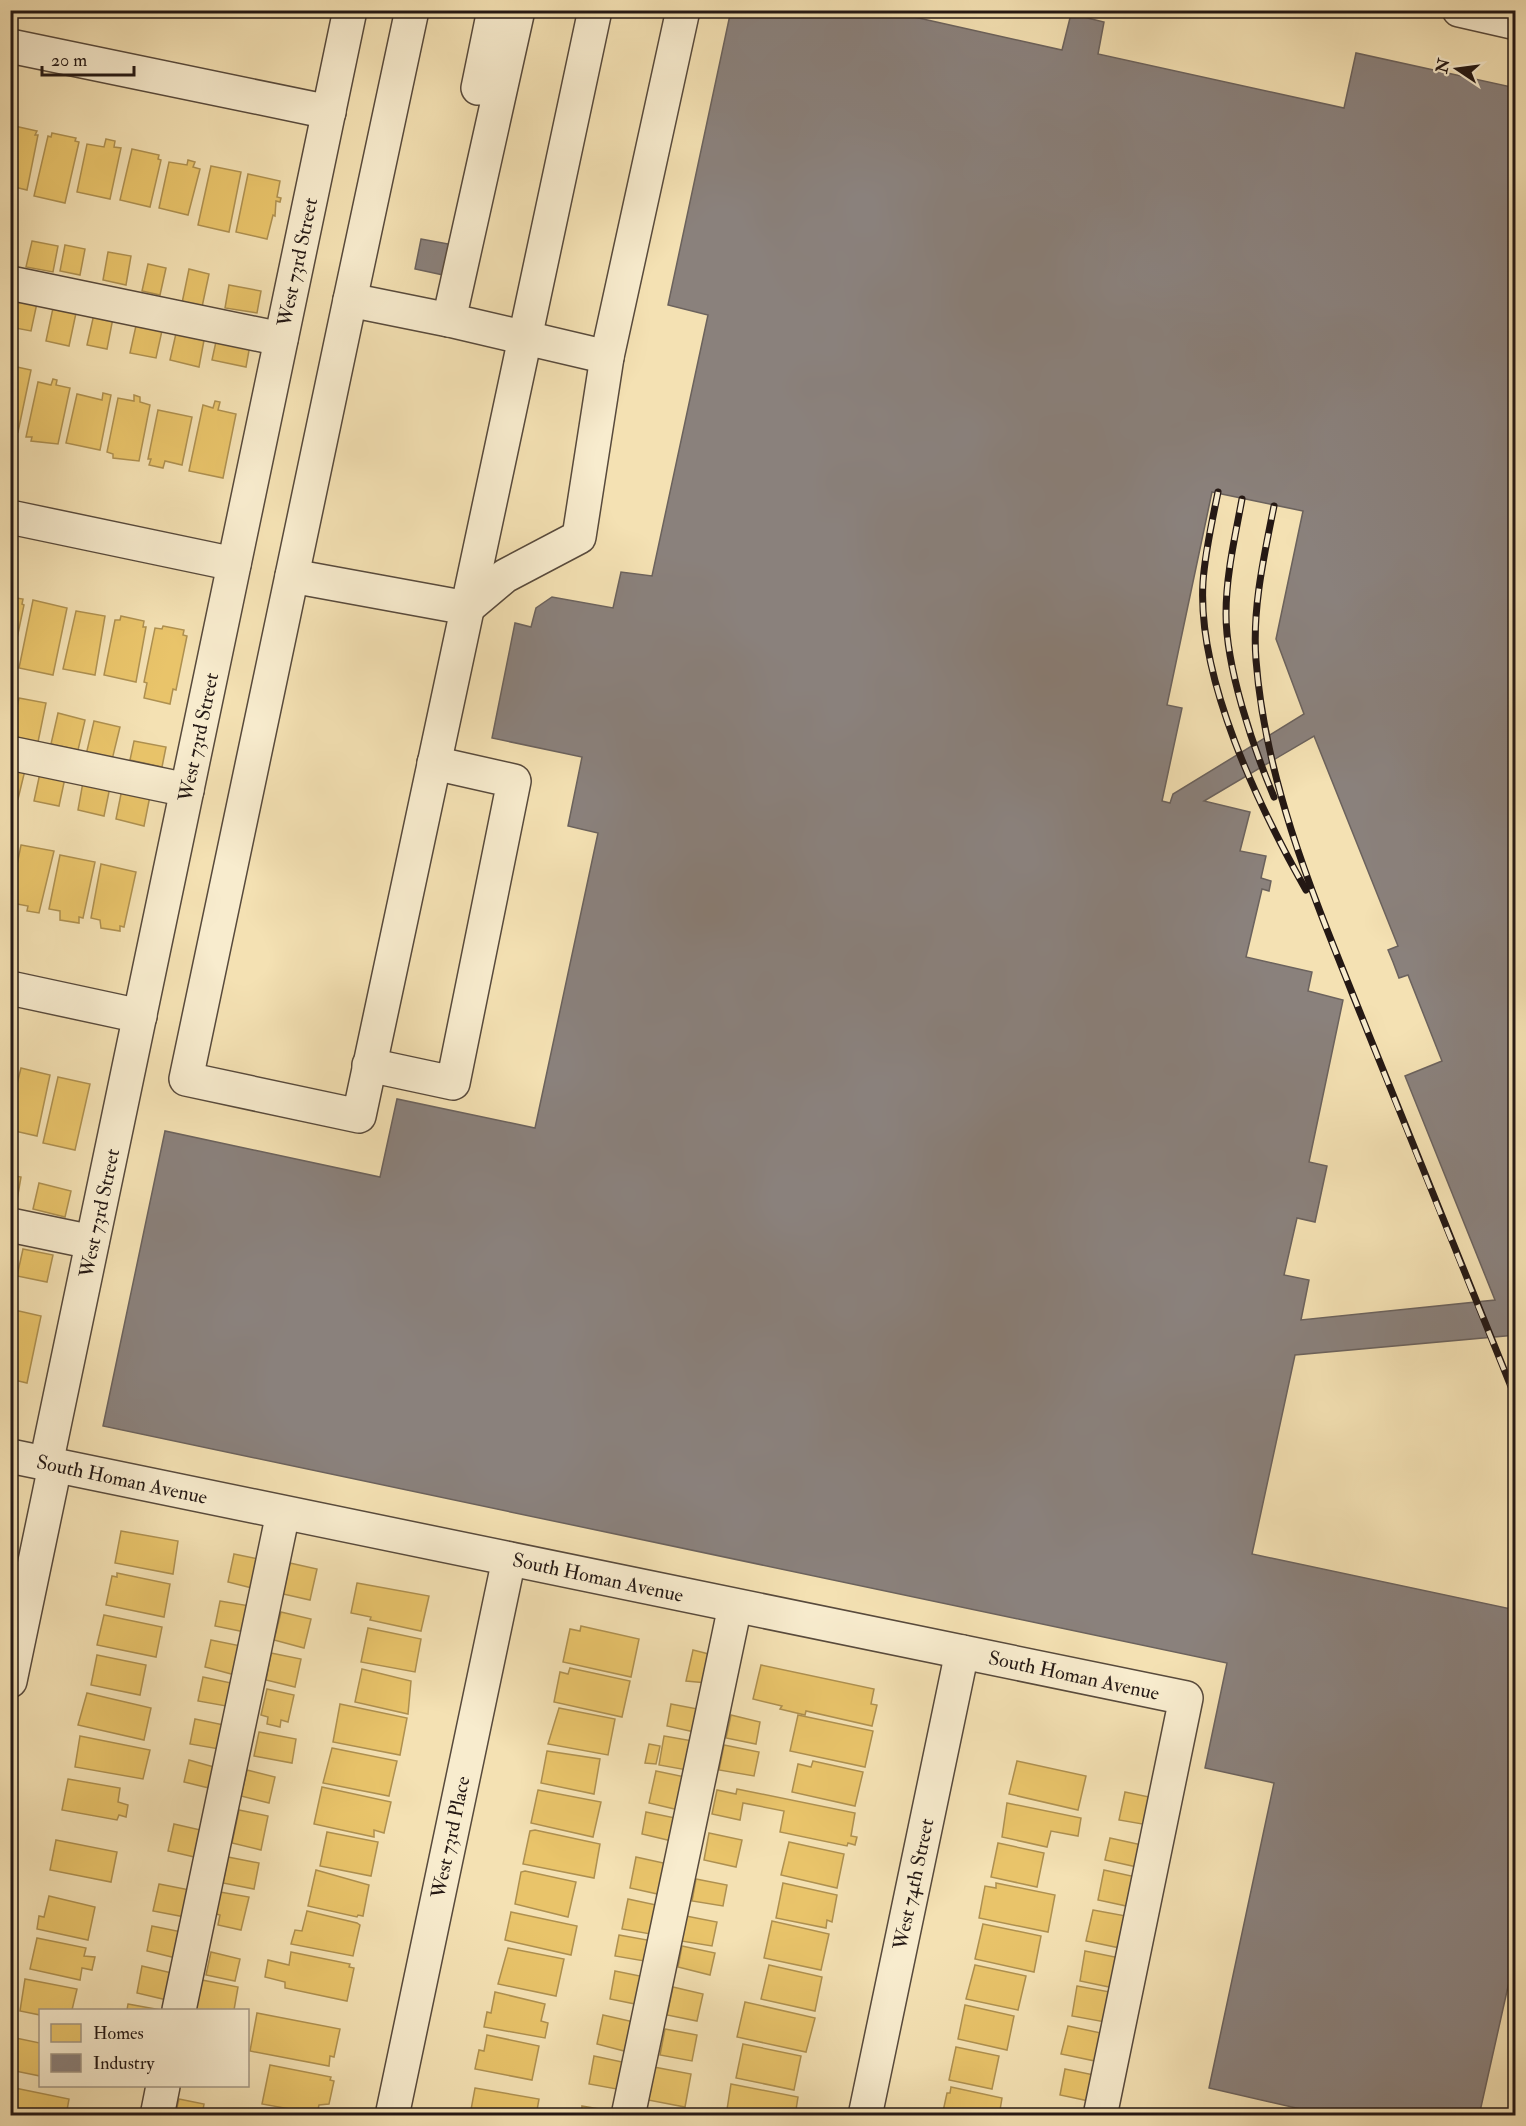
<svg xmlns="http://www.w3.org/2000/svg" width="1526" height="2126" viewBox="0 0 1526 2126" font-family="'IM FELL Double Pica',serif">
  <rect width="100%" height="100%" fill="#f4e1b3"/>
  <filter id="stains"><feTurbulence type="fractalNoise" baseFrequency=".00333" numOctaves="4"/><feColorMatrix values="0 0 0 0 .2 0 0 0 0 .09 0 0 0 0 .02 0 0 0 .5 -.17"/></filter>
  <radialGradient id="worn" r=".72"><stop offset=".6" stop-color="#630" stop-opacity="0"/><stop offset="1" stop-color="#630" stop-opacity=".3"/></radialGradient>
  <!-- homes -->
  <g fill="#e9c46a" stroke="#ae9050" stroke-width="1.5">
    <polygon points="10,125 37,131 35,135 38,135 27,190 10,186"/>
    <polygon points="52,133 76,138 75,141 79,142 65,203 34,196 48,136 51,137"/>
    <polygon points="106,139 115,141 114,147 121,148 110,199 77,192 87,144 104,147"/>
    <polygon points="132,149 159,155 158,159 161,160 150,207 120,200"/>
    <polygon points="188,160 195,162 193,167 200,169 188,215 159,208 169,162 187,165"/>
    <polygon points="211,166 241,172 229,232 198,225"/>
    <polygon points="248,174 280,181 277,197 281,198 280,202 276,201 275,216 273,215 267,239 236,232"/>
    <polygon points="32,241 58,246 53,272 26,267"/>
    <polygon points="65,245 85,249 80,275 60,271"/>
    <polygon points="108,252 131,256 126,285 103,280"/>
    <polygon points="148,264 166,268 160,295 142,291"/>
    <polygon points="189,269 209,274 202,307 182,303"/>
    <polygon points="229,285 261,291 257,313 225,308"/>
    <polygon points="10,297 37,303 31,331 10,327"/>
    <polygon points="53,308 76,313 69,346 46,341"/>
    <polygon points="94,314 113,318 107,349 87,345"/>
    <polygon points="137,321 163,326 156,358 130,353"/>
    <polygon points="177,329 205,335 199,367 170,360"/>
    <polygon points="217,337 250,345 246,367 212,360"/>
    <polygon points="17,367 31,370 18,432 10,430 10,382 14,382"/>
    <polygon points="53,379 57,380 56,385 70,388 58,444 31,441 32,437 26,437 38,382 51,385"/>
    <polygon points="103,393 111,395 100,450 66,443 77,394 102,400"/>
    <polygon points="134,395 140,397 140,402 150,405 139,461 113,458 113,454 107,452 118,398 134,401"/>
    <polygon points="215,401 220,402 218,410 236,414 223,478 189,471 203,405 213,408"/>
    <polygon points="158,410 192,417 182,465 165,461 163,468 149,465 151,459 148,459"/>
    <polygon points="10,597 23,599 22,604 24,605 11,667"/>
    <polygon points="33,600 67,608 53,675 19,668"/>
    <polygon points="76,611 105,616 95,675 63,669"/>
    <polygon points="121,616 144,621 143,627 146,627 136,682 104,675 115,620 120,620"/>
    <polygon points="163,626 184,630 183,635 187,636 176,690 173,689 170,704 144,698 147,683 144,682 155,628 162,629"/>
    <polygon points="19,698 46,703 38,742 11,736"/>
    <polygon points="58,713 85,720 78,750 51,744"/>
    <polygon points="94,721 120,727 112,760 86,755"/>
    <polygon points="134,741 166,747 162,767 130,760"/>
    <polygon points="10,763 26,766 18,799 10,797"/>
    <polygon points="40,773 65,778 59,806 34,801"/>
    <polygon points="83,782 110,787 104,816 78,810"/>
    <polygon points="122,789 150,796 144,826 116,819"/>
    <polygon points="21,845 54,851 39,913 27,911 28,906 12,903 10,900"/>
    <polygon points="60,855 95,862 83,918 79,917 79,923 60,920 60,911 49,909"/>
    <polygon points="101,864 136,872 124,927 120,926 120,931 101,928 100,920 91,918"/>
    <polygon points="21,1068 50,1075 37,1136 10,1130 10,1112"/>
    <polygon points="58,1077 90,1084 75,1150 43,1143"/>
    <polygon points="10,1175 21,1177 16,1206 10,1205"/>
    <polygon points="39,1183 71,1191 65,1217 33,1209"/>
    <polygon points="23,1249 53,1255 47,1282 17,1276"/>
    <polygon points="10,1309 41,1316 27,1383 10,1379"/>
    <polygon points="121,1531 178,1541 173,1574 115,1563"/>
    <polygon points="234,1554 258,1559 252,1588 228,1582"/>
    <polygon points="290,1563 317,1569 310,1600 283,1594"/>
    <polygon points="117,1573 170,1584 164,1617 106,1605 112,1576 117,1577"/>
    <polygon points="357,1583 429,1596 421,1631 370,1620 371,1617 351,1613"/>
    <polygon points="220,1601 250,1606 245,1632 215,1626"/>
    <polygon points="281,1612 311,1619 304,1648 274,1640"/>
    <polygon points="104,1615 162,1627 156,1657 97,1645"/>
    <polygon points="581,1626 639,1639 631,1677 563,1662 570,1629 580,1631"/>
    <polygon points="368,1628 421,1639 415,1672 361,1662"/>
    <polygon points="211,1640 241,1646 235,1675 205,1667"/>
    <polygon points="693,1650 713,1655 707,1683 686,1681"/>
    <polygon points="271,1653 301,1659 295,1687 266,1680"/>
    <polygon points="97,1655 146,1665 140,1695 91,1685"/>
    <polygon points="761,1665 874,1689 871,1704 877,1705 872,1726 806,1711 805,1715 780,1709 782,1706 753,1699"/>
    <polygon points="570,1668 630,1681 622,1717 554,1702 560,1672 568,1674"/>
    <polygon points="362,1669 411,1681 408,1714 355,1702"/>
    <polygon points="203,1677 231,1683 226,1706 198,1701"/>
    <polygon points="267,1689 294,1695 288,1722 281,1720 280,1727 267,1724 268,1717 261,1715"/>
    <polygon points="87,1693 151,1708 144,1740 78,1725"/>
    <polygon points="340,1704 407,1718 400,1755 333,1742"/>
    <polygon points="671,1704 703,1710 699,1733 667,1726"/>
    <polygon points="559,1708 615,1719 608,1755 548,1744"/>
    <polygon points="731,1715 760,1722 756,1744 726,1738"/>
    <polygon points="798,1715 873,1731 865,1767 790,1751"/>
    <polygon points="195,1719 224,1725 219,1749 190,1744"/>
    <polygon points="259,1732 296,1739 292,1763 254,1756"/>
    <polygon points="80,1736 150,1750 143,1779 75,1767"/>
    <polygon points="664,1736 693,1741 687,1770 659,1765"/>
    <polygon points="649,1744 660,1746 656,1764 645,1763"/>
    <polygon points="724,1745 759,1752 754,1776 719,1770"/>
    <polygon points="332,1748 397,1761 389,1796 323,1783"/>
    <polygon points="547,1751 600,1759 594,1794 541,1783"/>
    <polygon points="189,1760 214,1767 209,1788 184,1782"/>
    <polygon points="813,1761 863,1772 855,1806 792,1792 798,1764 811,1767"/>
    <polygon points="1017,1761 1086,1776 1078,1810 1009,1794"/>
    <polygon points="247,1770 275,1777 269,1803 241,1796"/>
    <polygon points="656,1771 690,1778 683,1811 649,1803"/>
    <polygon points="68,1779 120,1788 118,1802 128,1805 126,1817 119,1815 117,1820 62,1810"/>
    <polygon points="322,1787 391,1802 384,1833 374,1830 374,1837 314,1824"/>
    <polygon points="737,1789 855,1813 851,1836 857,1837 855,1845 848,1843 847,1846 780,1832 784,1811 743,1803 740,1820 712,1814 717,1790 736,1794"/>
    <polygon points="538,1790 601,1802 593,1837 531,1823"/>
    <polygon points="1125,1792 1154,1798 1148,1825 1119,1820"/>
    <polygon points="1007,1803 1081,1818 1078,1836 1051,1831 1047,1847 1002,1837"/>
    <polygon points="239,1810 268,1816 261,1850 232,1843"/>
    <polygon points="646,1812 680,1819 676,1842 642,1834"/>
    <polygon points="174,1824 205,1831 199,1858 168,1851"/>
    <polygon points="535,1830 600,1844 594,1878 523,1864 530,1831"/>
    <polygon points="327,1832 378,1842 371,1876 320,1866"/>
    <polygon points="709,1833 742,1840 736,1867 704,1860"/>
    <polygon points="1110,1838 1142,1845 1137,1867 1105,1860"/>
    <polygon points="56,1840 117,1852 111,1882 50,1870"/>
    <polygon points="789,1842 844,1854 837,1888 781,1875"/>
    <polygon points="998,1843 1044,1853 1037,1887 991,1877"/>
    <polygon points="228,1857 259,1863 254,1889 223,1883"/>
    <polygon points="636,1857 668,1864 662,1895 630,1888"/>
    <polygon points="316,1870 369,1885 363,1916 358,1915 357,1917 308,1906"/>
    <polygon points="1104,1870 1136,1877 1131,1907 1098,1900"/>
    <polygon points="525,1871 576,1882 568,1917 515,1904 521,1872"/>
    <polygon points="696,1879 727,1885 723,1906 692,1901"/>
    <polygon points="783,1883 837,1895 832,1922 827,1920 826,1928 776,1918"/>
    <polygon points="996,1883 1055,1895 1048,1932 979,1918 985,1886 996,1888"/>
    <polygon points="159,1884 190,1890 185,1917 153,1911"/>
    <polygon points="220,1892 249,1897 241,1930 218,1925 220,1915 216,1914"/>
    <polygon points="49,1896 95,1907 88,1940 37,1929 39,1916 44,1917"/>
    <polygon points="628,1899 661,1906 656,1935 622,1929"/>
    <polygon points="1093,1910 1126,1916 1120,1948 1086,1941"/>
    <polygon points="307,1911 357,1923 360,1925 353,1956 291,1944 295,1930 302,1931"/>
    <polygon points="511,1912 577,1926 571,1955 505,1940"/>
    <polygon points="686,1916 717,1922 712,1946 681,1941"/>
    <polygon points="772,1921 829,1934 821,1970 764,1958"/>
    <polygon points="983,1924 1041,1936 1034,1972 975,1959"/>
    <polygon points="152,1926 182,1932 176,1958 147,1951"/>
    <polygon points="619,1935 653,1941 650,1962 615,1956"/>
    <polygon points="37,1938 86,1948 84,1956 95,1957 92,1970 82,1968 80,1980 30,1969"/>
    <polygon points="682,1946 715,1953 710,1975 678,1967"/>
    <polygon points="508,1948 564,1959 556,1996 498,1984"/>
    <polygon points="1085,1951 1120,1958 1114,1988 1080,1981"/>
    <polygon points="211,1952 240,1959 235,1981 206,1975"/>
    <polygon points="291,1952 350,1964 349,1967 354,1968 347,2001 285,1988 285,1982 265,1977 268,1960 289,1965"/>
    <polygon points="769,1965 822,1977 815,2011 761,1999"/>
    <polygon points="975,1965 1026,1976 1018,2010 966,1999"/>
    <polygon points="142,1966 172,1973 167,2000 137,1993"/>
    <polygon points="615,1971 645,1977 640,2005 610,1999"/>
    <polygon points="25,1979 77,1989 72,2010 40,2010 40,2015 20,2011"/>
    <polygon points="202,1980 238,1987 234,2010 196,2010"/>
    <polygon points="1077,1986 1110,1992 1105,2022 1072,2016"/>
    <polygon points="673,1987 703,1994 697,2021 667,2015"/>
    <polygon points="495,1992 545,2004 541,2021 548,2023 545,2038 484,2027 487,2012 491,2013"/>
    <polygon points="745,2002 815,2018 806,2052 737,2037"/>
    <polygon points="128,2004 161,2010 127,2010"/>
    <polygon points="965,2005 1014,2016 1007,2050 958,2039"/>
    <polygon points="257,2013 340,2029 334,2057 330,2056 329,2066 250,2051"/>
    <polygon points="603,2015 634,2022 628,2052 597,2044"/>
    <polygon points="1068,2026 1101,2033 1095,2061 1061,2054"/>
    <polygon points="665,2029 697,2035 692,2061 660,2055"/>
    <polygon points="487,2035 539,2046 532,2080 475,2069 479,2050 484,2051"/>
    <polygon points="11,2037 40,2043 40,2076 10,2070"/>
    <polygon points="743,2044 801,2056 794,2090 736,2078"/>
    <polygon points="956,2047 999,2056 992,2089 949,2080"/>
    <polygon points="594,2056 627,2063 622,2090 589,2084"/>
    <polygon points="270,2065 331,2077 330,2080 334,2081 329,2104 319,2105 317,2114 262,2104"/>
    <polygon points="654,2067 691,2074 685,2107 648,2100"/>
    <polygon points="1065,2069 1094,2075 1089,2101 1060,2095"/>
    <polygon points="731,2084 798,2097 795,2116 726,2116"/>
    <polygon points="10,2087 69,2099 66,2116 10,2116"/>
    <polygon points="951,2087 1002,2098 999,2116 942,2116 947,2093 950,2093"/>
    <polygon points="475,2088 539,2099 536,2116 470,2115"/>
    <polygon points="179,2099 204,2104 202,2116 175,2116"/>
    <polygon points="582,2106 617,2112 616,2116 581,2116"/>
    <polygon points="260,2110 286,2116 259,2116"/>
  </g>
  <!-- industry -->
  <g fill="#8a817c" stroke="#6b625d" stroke-width="1.5" fill-rule="evenodd">
    <path d="M731,10H883L1062,50L1071,14L1104,22L1098,54L1344,108L1356,53L1516,88V1335L1295,1355L1252,1554L1516,1610V1951L1479,2116H1331L1209,2088L1274,1783L1205,1768L1227,1663L103,1426L165,1131L380,1177L397,1099L535,1128L598,833L568,826L582,757L492,738L515,623L531,627L536,608L552,597L613,608L621,572L652,576L708,315L668,305ZM1212,492L1303,511L1276,639L1304,714L1173,794L1170,803L1162,801L1182,708L1167,705ZM1314,736L1398,946L1388,950L1393,962L1399,978L1408,975L1442,1061L1405,1076L1495,1300L1301,1320L1309,1280L1284,1275L1297,1218L1315,1222L1327,1166L1309,1162L1343,1000L1308,991L1312,972L1246,957L1262,889L1269,891L1271,881L1261,878L1266,856L1240,851L1250,812L1204,801Z"/>
    <polygon points="421,239 454,245 448,276 415,269"/>
  </g>
  <g fill="none" stroke-linecap="round" stroke-linejoin="round">
    <defs>
      <g id="minor">
        <polyline points="518,10 449,320 607,357"/>
        <polyline points="1459,10 1516,23"/>
        <polyline points="10,46 329,112"/>
        <polyline points="478,88 494,10"/>
        <polyline points="10,283 281,339"/>
        <polyline points="350,300 412,10"/>
        <polyline points="449,320 350,300 186,1079 359,1116 595,10"/>
        <polyline points="10,517 234,564"/>
        <polyline points="292,576 467,608 505,576 579,537 607,357 683,10"/>
        <polyline points="10,753 187,790"/>
        <polyline points="10,988 140,1016"/>
        <polyline points="369,1065 453,1083 514,781 434,763"/>
        <polyline points="10,1225 92,1242"/>
        <polyline points="10,1456 1186,1698 1100,2116"/>
        <polyline points="46,1464 350,10"/>
        <polyline points="10,1681 55,1466"/>
        <polyline points="179,2010 283,1513"/>
        <polyline points="157,2116 163,2086"/>
        <polyline points="392,2116 509,1559"/>
        <polyline points="628,2116 735,1606"/>
        <polyline points="865,2116 962,1652"/>
      </g>
    </defs>
    <!-- minor casing -->
    <use href="#minor" stroke="#584a3c" stroke-width="36"/>
    <!-- minor -->
    <use href="#minor" stroke="#f8ecce" stroke-width="33"/>
    <defs>
      <g id="rail">
        <path d="M1218,492C1212,522 1205,552 1203,582C1197,679 1259,807 1306,890"/>
        <path d="M1242,499C1235,537 1226,575 1226,614C1226,668 1253,747 1274,797"/>
        <path d="M1274,506C1264,556 1252,609 1256,660C1266,791 1321,914 1369,1035C1417,1156 1466,1277 1516,1399"/>
      </g>
    </defs>
    <!-- rail casing -->
    <use href="#rail" stroke="#241814" stroke-width="7"/>
    <!-- rail -->
    <use href="#rail" stroke="#f8ecce" stroke-width="4.5" stroke-dasharray="14" stroke-linecap="butt"/>
  </g>
  <g text-anchor="middle" stroke-width="6" stroke-linejoin="round" paint-order="stroke">
    <!-- street labels -->
    <g font-size="20" fill="#241814" stroke="#f8ecce">
      <text transform="translate(297 262) rotate(-78)" y="7">West 73rd Street</text>
      <text transform="translate(198 737) rotate(-78)" y="7">West 73rd Street</text>
      <text transform="translate(99 1213) rotate(-78)" y="7">West 73rd Street</text>
      <text transform="translate(122 1479) rotate(12)" y="7">South Homan Avenue</text>
      <text transform="translate(598 1577) rotate(12)" y="7">South Homan Avenue</text>
      <text transform="translate(1074 1675) rotate(12)" y="7">South Homan Avenue</text>
      <text transform="translate(450 1837) rotate(-78)" y="7">West 73rd Place</text>
      <text transform="translate(913 1884) rotate(-78)" y="7">West 74th Street</text>
    </g>
  </g>
  <!-- margin -->
  <rect width="1526" height="2126" fill="none" stroke="#f4e1b3" stroke-width="36"/>
  <rect x="12" y="12" width="1502" height="2102" fill="none" stroke="#241814" stroke-width="3"/>
  <rect x="18" y="18" width="1490" height="2090" fill="none" stroke="#241814" stroke-width="1.5"/>
  <!-- legend -->
  <rect x="39" y="2009" width="210" height="78" fill="#f8ecce" stroke="#a39784" stroke-width="1.5"/>
  <rect x="51" y="2024" width="30" height="18" fill="#e9c46a" stroke="#a39784" stroke-width="1.5"/>
  <text x="93" y="2039" font-size="18" fill="#241814">Homes</text>
  <rect x="51" y="2054" width="30" height="18" fill="#8a817c" stroke="#a39784" stroke-width="1.5"/>
  <text x="93" y="2069" font-size="18" fill="#241814">Industry</text>
  <!-- north arrow -->
  <g transform="translate(1457 69) rotate(283)" stroke="#f8ecce" stroke-width="4.5" paint-order="stroke">
  <path d="M0-4.5L10 22L0 15L-10 22Z" fill="#241814"/>
  <text y="-9" font-size="16" font-weight="bold" text-anchor="middle" fill="#241814">N</text>
  </g>
  <!-- scale -->
  <path d="M42 66v9h92v-9" fill="none" stroke="#241814" stroke-width="3"/>
  <text x="51" y="66" font-size="18" fill="#241814" stroke="#f8ecce" stroke-width="4.5" paint-order="stroke">20 m</text>
  <rect width="100%" height="100%" filter="url(#stains)"/>
  <rect width="100%" height="100%" fill="url(#worn)"/>
</svg>
